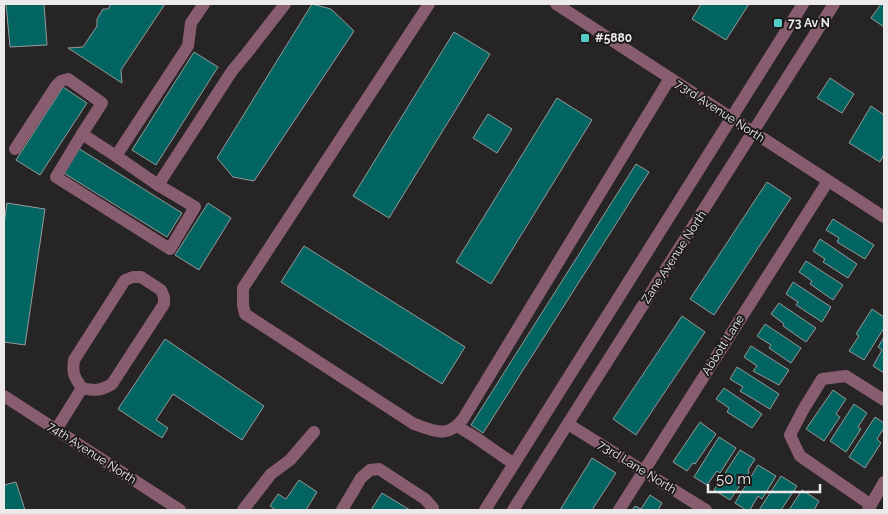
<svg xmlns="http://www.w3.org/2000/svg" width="888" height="514" viewBox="0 0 888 514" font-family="Raleway,sans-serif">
  <rect width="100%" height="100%" fill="#272426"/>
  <!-- building -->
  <g fill="#036561" stroke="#969a9a">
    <polygon points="6,4 44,4 47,45 10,47"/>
    <polygon points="111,4 165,4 121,70 122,83 68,48 83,47 97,26 97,19 103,9 108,9"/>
    <polygon points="312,4 331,9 354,31 254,181 233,177 217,158"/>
    <polygon points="701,4 749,4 726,40 692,19"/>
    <polygon points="881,4 884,4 884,27 871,18"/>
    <polygon points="454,32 490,54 389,218 353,196"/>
    <polygon points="194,52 218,67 156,165 132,150"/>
    <polygon points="830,78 854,94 842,113 817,98"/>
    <polygon points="63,87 87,103 40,175 16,160"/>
    <polygon points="557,98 592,120 491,284 456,262"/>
    <polygon points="871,106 884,115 884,154 880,162 849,143"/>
    <polygon points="488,114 512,129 497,153 473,138"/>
    <polygon points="78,148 182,213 167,237 62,172"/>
    <polygon points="636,164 649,172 483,433 471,425"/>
    <polygon points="767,182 791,198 714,315 690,299"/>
    <polygon points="7,203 45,209 25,345 4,342 4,224"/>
    <polygon points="208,203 231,218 199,270 175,255"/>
    <polygon points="833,219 874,245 865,259 837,242 839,238 826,230"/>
    <polygon points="820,239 857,264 848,278 823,262 825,259 813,251"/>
    <polygon points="304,246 465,347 442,384 281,282"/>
    <polygon points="806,261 843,285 833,300 810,284 812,281 799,272"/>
    <polygon points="793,282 831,307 822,322 796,305 798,302 786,294"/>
    <polygon points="779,303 816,328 806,342 783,326 784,324 771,314"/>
    <polygon points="872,309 884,317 884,328 864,360 849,351 859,336 856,334"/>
    <polygon points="682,316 705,332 636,435 613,419"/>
    <polygon points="765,324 801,348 791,363 769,348 771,345 757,336"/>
    <polygon points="884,337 884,373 873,366 882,350 878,347"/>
    <polygon points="165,339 264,406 242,440 173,394 156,420 168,428 162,438 118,409"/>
    <polygon points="751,346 789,370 779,385 753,371 757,366 744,357"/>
    <polygon points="737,367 779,394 770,409 740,391 743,387 730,379"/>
    <polygon points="724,388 762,414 752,428 727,412 729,408 716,399"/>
    <polygon points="833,390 846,399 836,414 840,417 824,441 806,429"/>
    <polygon points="854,404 867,413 858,427 861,429 846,452 830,441"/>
    <polygon points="875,417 884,423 884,428 877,439 881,443 865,468 849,457"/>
    <polygon points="700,422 716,434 695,464 693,463 687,471 673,462"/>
    <polygon points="719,437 736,448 720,473 717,471 707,485 694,477"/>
    <polygon points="740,450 755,459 748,470 749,472 730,500 714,490"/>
    <polygon points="592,458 616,473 592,510 560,510"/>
    <polygon points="758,465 776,476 762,499 758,496 750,510 746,510 735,503"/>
    <polygon points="781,476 797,486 781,510 759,510"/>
    <polygon points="299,480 317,492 306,510 276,510 270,506 278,494 286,499"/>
    <polygon points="16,482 25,510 4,510 4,485"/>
    <polygon points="802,490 819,501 814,510 789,510"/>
    <polygon points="382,493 410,510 371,510"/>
    <polygon points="650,495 662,503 658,510 632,510 635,506 641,509"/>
  </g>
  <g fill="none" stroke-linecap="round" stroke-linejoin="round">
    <!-- minor -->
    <g stroke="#895d70" stroke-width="12">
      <polyline points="204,4 191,23 188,46 116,156 158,185 232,71 247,53 285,4"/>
      <path d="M429,4L243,288V305L245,314L414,424C435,431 447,439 463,419L670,78"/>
      <polyline points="556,4 884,217"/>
      <polyline points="82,134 56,177 170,249 195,207 158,185"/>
      <polyline points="15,149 56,86 61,81 68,79 102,103 82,134 116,156"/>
      <polyline points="4,396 180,510"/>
      <polyline points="568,424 706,510"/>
      <polyline points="457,426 475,437 514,464"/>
      <path d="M56,430L82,388C74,377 72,373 74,360L125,280L133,277H141L161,290L164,297V304L112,384C100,391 95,391 82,388"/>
      <polyline points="871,505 800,456 790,435 803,410 822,379 846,376 884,400"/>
      <polyline points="243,510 271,474 290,460 314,432"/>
      <polyline points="342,510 361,478 370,470 379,469 425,499 433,508 433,510"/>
      <polyline points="485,510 803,4"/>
      <polyline points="513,510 834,4"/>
      <polyline points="619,510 828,181"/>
      <polyline points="868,510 884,482"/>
    </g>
  </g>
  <!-- markers -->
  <g fill="#54cdc7" stroke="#1e1b1c" stroke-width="2">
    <rect x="773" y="18" width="10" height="10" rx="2.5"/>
    <rect x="580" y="33" width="10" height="10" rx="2.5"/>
  </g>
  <g text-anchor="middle" stroke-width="4" stroke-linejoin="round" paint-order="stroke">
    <!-- poi labels -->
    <g font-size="12" font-weight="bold" fill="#ebe9ea" stroke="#1e1b1c" text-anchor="start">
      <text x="788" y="27">73 Av N</text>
      <text x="595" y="42">#5880</text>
    </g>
    <!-- street labels -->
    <g font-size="12" fill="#ebe9ea" stroke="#1e1b1c">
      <text transform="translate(720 111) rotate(33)" y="4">73rd Avenue North</text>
      <text transform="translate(674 257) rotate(-57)" y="4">Zane Avenue North</text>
      <text transform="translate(723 345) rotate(-58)" y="4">Abbott Lane</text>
      <text transform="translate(92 453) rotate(33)" y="4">74th Avenue North</text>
      <text transform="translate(637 467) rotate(32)" y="4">73rd Lane North</text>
    </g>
  </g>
  <!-- border -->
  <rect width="888" height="514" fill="none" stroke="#ebe9ea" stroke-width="10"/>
  <!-- scale -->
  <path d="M708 484v8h112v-8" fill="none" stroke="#ebe9ea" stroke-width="2.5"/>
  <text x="716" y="484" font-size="15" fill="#ebe9ea" stroke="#1e1b1c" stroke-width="4" paint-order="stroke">50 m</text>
</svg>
